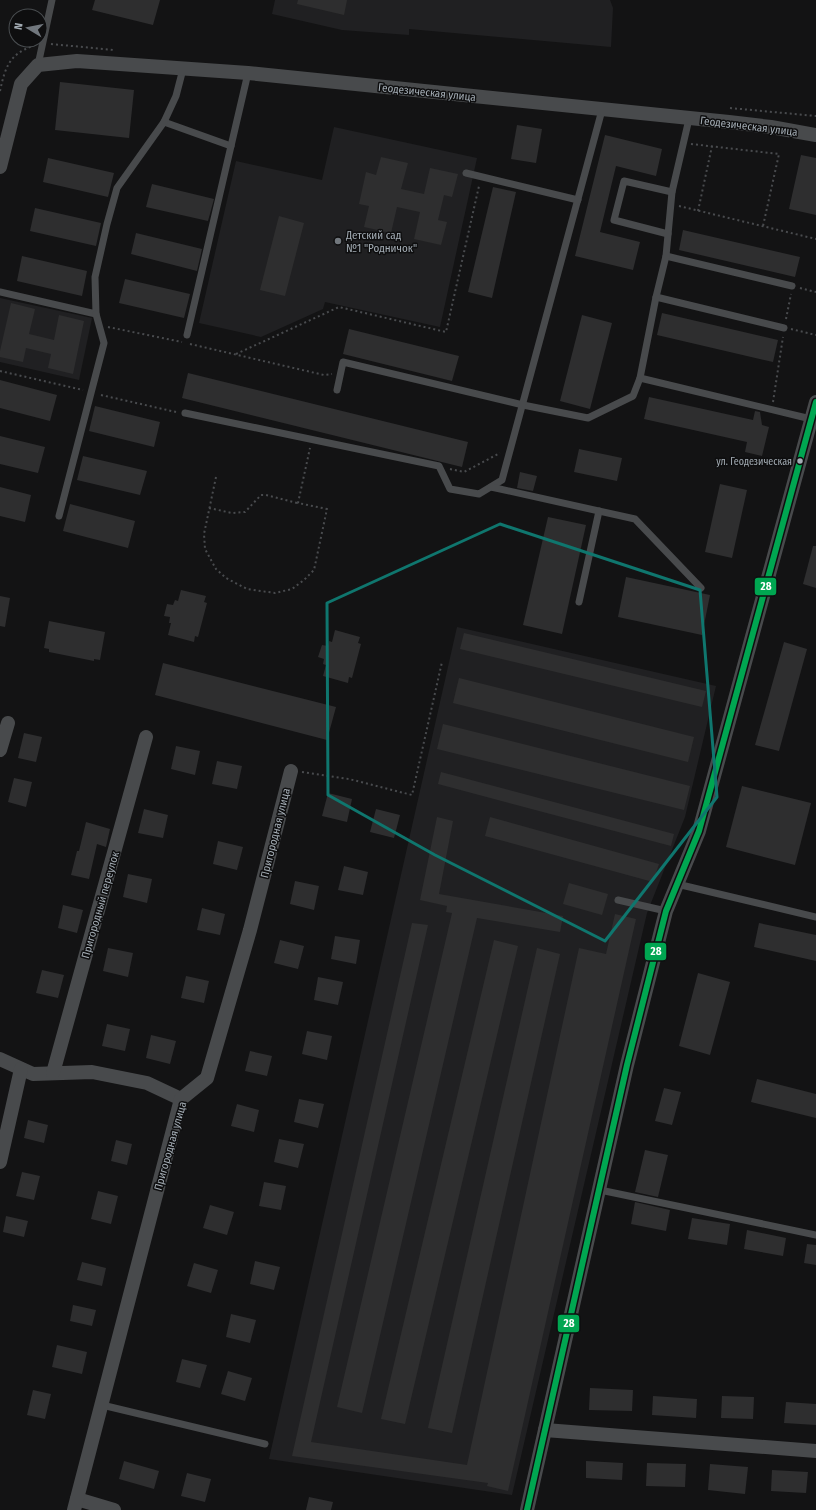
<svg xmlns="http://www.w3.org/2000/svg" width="816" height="1510" viewBox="0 0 816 1510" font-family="'Fira Sans Condensed',sans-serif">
  <rect width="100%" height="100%" fill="#131314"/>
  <!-- built -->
  <g fill="#202022">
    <polygon points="275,0 610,0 613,8 611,47 409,29 409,35 342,30 272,14"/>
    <polygon points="334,127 477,158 440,327 325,302 323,309 261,337 199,323 236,161 322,180"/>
    <polygon points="0,298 92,318 79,380 0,362"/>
    <polygon points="457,627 716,686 685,817 647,913 512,1495 269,1459"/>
  </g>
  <!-- building -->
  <g fill="#2e2e2f">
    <polygon points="95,0 160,0 153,25 92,10"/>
    <polygon points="298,0 347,0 344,15 297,4"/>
    <polygon points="60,82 134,90 129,138 55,130"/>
    <polygon points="517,125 542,129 536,163 511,159"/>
    <polygon points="605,135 662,149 656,176 616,166 600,232 640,242 633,270 575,256"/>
    <polygon points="801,155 816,158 816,215 789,209"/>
    <polygon points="381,157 408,163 401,189 424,194 430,168 458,174 452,197 444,195 438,220 447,222 441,245 414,239 420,212 397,207 391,233 364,227 369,206 359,204 366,172 376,175"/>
    <polygon points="48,158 114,173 108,197 43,182"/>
    <polygon points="152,184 214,199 208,221 146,207"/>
    <polygon points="493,187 516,192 492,298 468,292"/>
    <polygon points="35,208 101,223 96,246 30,231"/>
    <polygon points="279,216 304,223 285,296 260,290"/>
    <polygon points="683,230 800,257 795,277 679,250"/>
    <polygon points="136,233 202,249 197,271 131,254"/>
    <polygon points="22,256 87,271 82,296 17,281"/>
    <polygon points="125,279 190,294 184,318 119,303"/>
    <polygon points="11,303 35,309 29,334 54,340 59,315 84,321 73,374 48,368 51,354 26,348 23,362 0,357 0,351"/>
    <polygon points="662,313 778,340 773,362 657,335"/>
    <polygon points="582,315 612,323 590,409 560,401"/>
    <polygon points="349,329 459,356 452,381 343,354"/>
    <polygon points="188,373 468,442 462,467 182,398"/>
    <polygon points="0,380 57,395 50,421 0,408"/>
    <polygon points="649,397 753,420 755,411 760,412 762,425 769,427 762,456 745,452 747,442 644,419"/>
    <polygon points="95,406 160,422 154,447 89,431"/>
    <polygon points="0,436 45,447 38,473 0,464"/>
    <polygon points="579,449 622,458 617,481 574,472"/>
    <polygon points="83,456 147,471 140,495 77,480"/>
    <polygon points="520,472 537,476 533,491 517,488"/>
    <polygon points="720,484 747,490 732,558 705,552"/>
    <polygon points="0,487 31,495 25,522 0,516"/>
    <polygon points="70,504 135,521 128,548 63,531"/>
    <polygon points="548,517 586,525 562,634 523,625"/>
    <polygon points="813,546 816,546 816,588 803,584"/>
    <polygon points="626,577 710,595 702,635 618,617"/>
    <polygon points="181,590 206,596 204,602 207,603 198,637 195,636 194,642 168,635 171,623 169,623 170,617 164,616 167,604 173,605 175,600 178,601"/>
    <polygon points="0,596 10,598 5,627 0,626"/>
    <polygon points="49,621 105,632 100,660 94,659 94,661 49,652 49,649 44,648"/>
    <polygon points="335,630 360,637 358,643 361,644 352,678 349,677 348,683 323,676 326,665 323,664 324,659 318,657 322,645 328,646 329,641 332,642"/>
    <polygon points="464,633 706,691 702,707 460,649"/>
    <polygon points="784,642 807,649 779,751 755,745"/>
    <polygon points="163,663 336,707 327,740 155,695"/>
    <polygon points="459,678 694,737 688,762 453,703"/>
    <polygon points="443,724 690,786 684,810 437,749"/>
    <polygon points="24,733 42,737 36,762 18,758"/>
    <polygon points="176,746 200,751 195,775 171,769"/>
    <polygon points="217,761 242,766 237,789 212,784"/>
    <polygon points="441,772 674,834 671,846 438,784"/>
    <polygon points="14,778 32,782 26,807 8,802"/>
    <polygon points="742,786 811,803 795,865 726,847"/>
    <polygon points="328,793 352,799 347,822 322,816"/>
    <polygon points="144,809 168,815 163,838 138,833"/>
    <polygon points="376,809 400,815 394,838 370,832"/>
    <polygon points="437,817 453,821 439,894 563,916 560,932 477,918 362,1413 337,1407 452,913 446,912 447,906 420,900"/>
    <polygon points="490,817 659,864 653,882 485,836"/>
    <polygon points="86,822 110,829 106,847 97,844 89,879 71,875 77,851 79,851"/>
    <polygon points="218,841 243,847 237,870 213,864"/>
    <polygon points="344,866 368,872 363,895 338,890"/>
    <polygon points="128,874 152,879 147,903 123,897"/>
    <polygon points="295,881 319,886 314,910 290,904"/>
    <polygon points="569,883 608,894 602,915 563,904"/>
    <polygon points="63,905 83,910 77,933 58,928"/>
    <polygon points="202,908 225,914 220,935 197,930"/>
    <polygon points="615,914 636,919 508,1491 487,1486 488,1483 292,1456 412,923 428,925 311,1442 467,1465 579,948 606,954"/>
    <polygon points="759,923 816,935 816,961 754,947"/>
    <polygon points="335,936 360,940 356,964 331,959"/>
    <polygon points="280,940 304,946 298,969 274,963"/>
    <polygon points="494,940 518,946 405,1424 381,1419"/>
    <polygon points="108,948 133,953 128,977 103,971"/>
    <polygon points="537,948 560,954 452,1433 428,1428"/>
    <polygon points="42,970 64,975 58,998 36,993"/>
    <polygon points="698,973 730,982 710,1055 679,1046"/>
    <polygon points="186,976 209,981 204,1003 181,998"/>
    <polygon points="318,977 343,982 338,1005 314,1000"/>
    <polygon points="107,1024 130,1029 125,1051 102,1046"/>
    <polygon points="307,1031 332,1036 327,1060 302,1054"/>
    <polygon points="151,1035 176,1041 170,1064 146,1058"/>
    <polygon points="250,1051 272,1056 267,1076 245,1071"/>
    <polygon points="757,1079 816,1094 816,1118 751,1102"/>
    <polygon points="664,1088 681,1092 672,1125 655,1121"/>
    <polygon points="299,1099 324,1104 318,1128 294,1122"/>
    <polygon points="237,1104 259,1110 254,1132 231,1126"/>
    <polygon points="28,1120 48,1125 44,1143 24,1138"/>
    <polygon points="279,1139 304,1144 298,1168 274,1162"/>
    <polygon points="116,1140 132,1144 127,1165 111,1161"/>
    <polygon points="645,1150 668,1155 658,1197 635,1192"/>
    <polygon points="22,1172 40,1176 34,1200 16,1196"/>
    <polygon points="264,1182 286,1186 281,1210 259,1206"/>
    <polygon points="98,1191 118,1196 111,1224 91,1219"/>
    <polygon points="635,1202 670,1210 666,1231 631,1224"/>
    <polygon points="210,1205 234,1212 227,1235 203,1228"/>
    <polygon points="6,1216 28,1221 24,1237 3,1232"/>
    <polygon points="692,1218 730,1224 727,1245 688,1239"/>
    <polygon points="747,1230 786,1238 783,1256 744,1249"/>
    <polygon points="807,1244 816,1245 816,1265 804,1263"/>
    <polygon points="255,1261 280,1267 274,1290 250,1284"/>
    <polygon points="82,1262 106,1268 102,1286 77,1280"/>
    <polygon points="194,1263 218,1270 211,1293 187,1286"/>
    <polygon points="73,1305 96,1310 92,1326 70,1321"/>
    <polygon points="231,1314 256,1320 250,1343 226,1337"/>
    <polygon points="57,1345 87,1352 82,1374 52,1367"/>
    <polygon points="182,1359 207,1365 200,1388 176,1382"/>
    <polygon points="228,1371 252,1378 245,1401 221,1394"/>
    <polygon points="590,1388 633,1390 632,1411 589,1410"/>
    <polygon points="33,1390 51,1394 45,1419 27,1415"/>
    <polygon points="653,1396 697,1399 696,1418 652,1415"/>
    <polygon points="722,1396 754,1397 753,1419 721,1418"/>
    <polygon points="786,1402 816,1404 816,1425 784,1423"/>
    <polygon points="124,1461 159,1471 154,1489 119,1479"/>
    <polygon points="586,1461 623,1463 622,1480 586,1478"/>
    <polygon points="647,1463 686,1464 685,1487 646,1486"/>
    <polygon points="710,1464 748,1467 745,1494 708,1490"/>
    <polygon points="772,1470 808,1472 806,1493 771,1491"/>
    <polygon points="187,1473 211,1479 205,1502 181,1496"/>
    <polygon points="309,1497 333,1502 331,1510 306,1510"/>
  </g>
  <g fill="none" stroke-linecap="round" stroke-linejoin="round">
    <!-- path -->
    <g stroke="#494b4e" stroke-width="2" stroke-dasharray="2 3" stroke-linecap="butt">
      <polyline points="51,44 114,50"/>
      <path d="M0,91C5,68 9,54 33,46"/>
      <polyline points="730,108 816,116"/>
      <polyline points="691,144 779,154 763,226"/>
      <polyline points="679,206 816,239"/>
      <polyline points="698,211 712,146"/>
      <polyline points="800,288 816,292"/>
      <polyline points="786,319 791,294"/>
      <polyline points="108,327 182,342"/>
      <polyline points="791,329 816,335"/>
      <polyline points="190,344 324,375 332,374"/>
      <polyline points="236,354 339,307 446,332 479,186"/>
      <polyline points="0,371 83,390"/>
      <polyline points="101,395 176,412"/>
      <polyline points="773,402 783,337"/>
      <polyline points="450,469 464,472 500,453"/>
      <polyline points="216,477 204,534 205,549 216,569 226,578 247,589 275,593 292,589 304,580 314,570 327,509 298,503 310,448"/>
      <polyline points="209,508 232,513 245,512 261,495 266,495 297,503"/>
      <polyline points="302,772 349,779 412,795 442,662"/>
    </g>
    <!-- service -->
    <g stroke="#484a4c" stroke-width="7">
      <polyline points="38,65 52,0"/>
      <polyline points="164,122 231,146"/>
      <polyline points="466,173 578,200"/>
      <polyline points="668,234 614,220 624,181 672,192 689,119"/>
      <polyline points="666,256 792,286"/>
      <polyline points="0,292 96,314 95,277 107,224 117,188 164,122 176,96 183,69"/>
      <polyline points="656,297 784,328"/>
      <polyline points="187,335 248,73"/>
      <polyline points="640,378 811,419"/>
      <polyline points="337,390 343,362 523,405 588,418 633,396 640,378 656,297 666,256 672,192"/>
      <polyline points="185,413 439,466 450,489 479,494 502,480 602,110"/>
      <polyline points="491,487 635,519 701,588"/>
      <polyline points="59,516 104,343 96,314"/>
      <polyline points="579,602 599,511"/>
      <polyline points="677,884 816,917"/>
      <polyline points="618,900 666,911"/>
      <polyline points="600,1190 816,1235"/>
      <polyline points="102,1405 265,1444"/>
    </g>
    <!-- minor -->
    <g stroke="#484a4c" stroke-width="14">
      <polyline points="0,167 21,84 38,65 77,61 248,73 729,122 771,127 816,135"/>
      <polyline points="0,750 8,723"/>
      <polyline points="0,1059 33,1074 92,1072 147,1083 181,1099"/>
      <polyline points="53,1073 146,737"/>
      <polyline points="0,1162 21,1069"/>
      <polyline points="545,1430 816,1451"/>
      <polyline points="77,1499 114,1510"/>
      <polyline points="74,1510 181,1099 207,1078 250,930 291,771"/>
      <polyline points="527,1510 627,1065 666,911 699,831 816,402"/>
    </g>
    <defs>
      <polyline id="bus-1" points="527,1510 627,1065 666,911 699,831 816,402"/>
    </defs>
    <!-- bus-1 casing -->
    <use href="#bus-1" stroke="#0e0e0f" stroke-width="9"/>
    <!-- bus-1 -->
    <use href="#bus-1" stroke="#00a651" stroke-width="6"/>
  </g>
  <!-- marked area -->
  <path fill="none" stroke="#0f766e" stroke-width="3" stroke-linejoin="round" d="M500,524L700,590L717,797L605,941L435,855L328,795L327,603Z"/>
  <!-- markers -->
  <circle fill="#71777d" stroke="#0e0e0f" stroke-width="1.5" cx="338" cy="241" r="4"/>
  <circle fill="#a4adb5" stroke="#0e0e0f" stroke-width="1.5" cx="800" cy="461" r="3.5"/>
  <g text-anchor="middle" stroke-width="3" stroke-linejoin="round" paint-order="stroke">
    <!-- bus labels -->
    <g font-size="10" fill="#a4adb5" stroke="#0e0e0f" text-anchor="end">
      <text x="792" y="465">ул. Геодезическая</text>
    </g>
    <!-- street labels -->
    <g font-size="11" fill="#a4adb5" stroke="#0e0e0f">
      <text transform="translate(427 92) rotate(6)" y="4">Геодезическая улица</text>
      <text transform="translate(749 126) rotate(7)" y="4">Геодезическая улица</text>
      <text transform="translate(275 833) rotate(-76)" y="4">Пригородная улица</text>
      <text transform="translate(100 905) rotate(-74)" y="4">Пригородный переулок</text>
      <text transform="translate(170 1146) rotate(-74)" y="4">Пригородная улица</text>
    </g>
    <!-- poi labels -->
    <g font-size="11" fill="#a4adb5" stroke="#0e0e0f" text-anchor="start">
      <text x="346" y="239">Детский сад<tspan x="346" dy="13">№1 "Родничок"</tspan></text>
    </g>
  </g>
  <g stroke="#0e0e0f" stroke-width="1.5">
    <rect x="754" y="577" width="23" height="19" rx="4" fill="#00a651"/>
    <rect x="644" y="942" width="23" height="19" rx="4" fill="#00a651"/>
    <rect x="557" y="1314" width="23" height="19" rx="4" fill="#00a651"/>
  </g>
  <g font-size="11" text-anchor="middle" font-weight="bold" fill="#fff">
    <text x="766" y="590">28</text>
    <text x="656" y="955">28</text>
    <text x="569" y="1327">28</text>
  </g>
  <!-- north arrow -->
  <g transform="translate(28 28) rotate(280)"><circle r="19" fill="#0e0e0f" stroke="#4a4e51"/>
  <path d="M0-3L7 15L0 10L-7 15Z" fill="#71777d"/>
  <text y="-6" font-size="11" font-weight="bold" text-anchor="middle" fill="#a4adb5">N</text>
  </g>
</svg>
